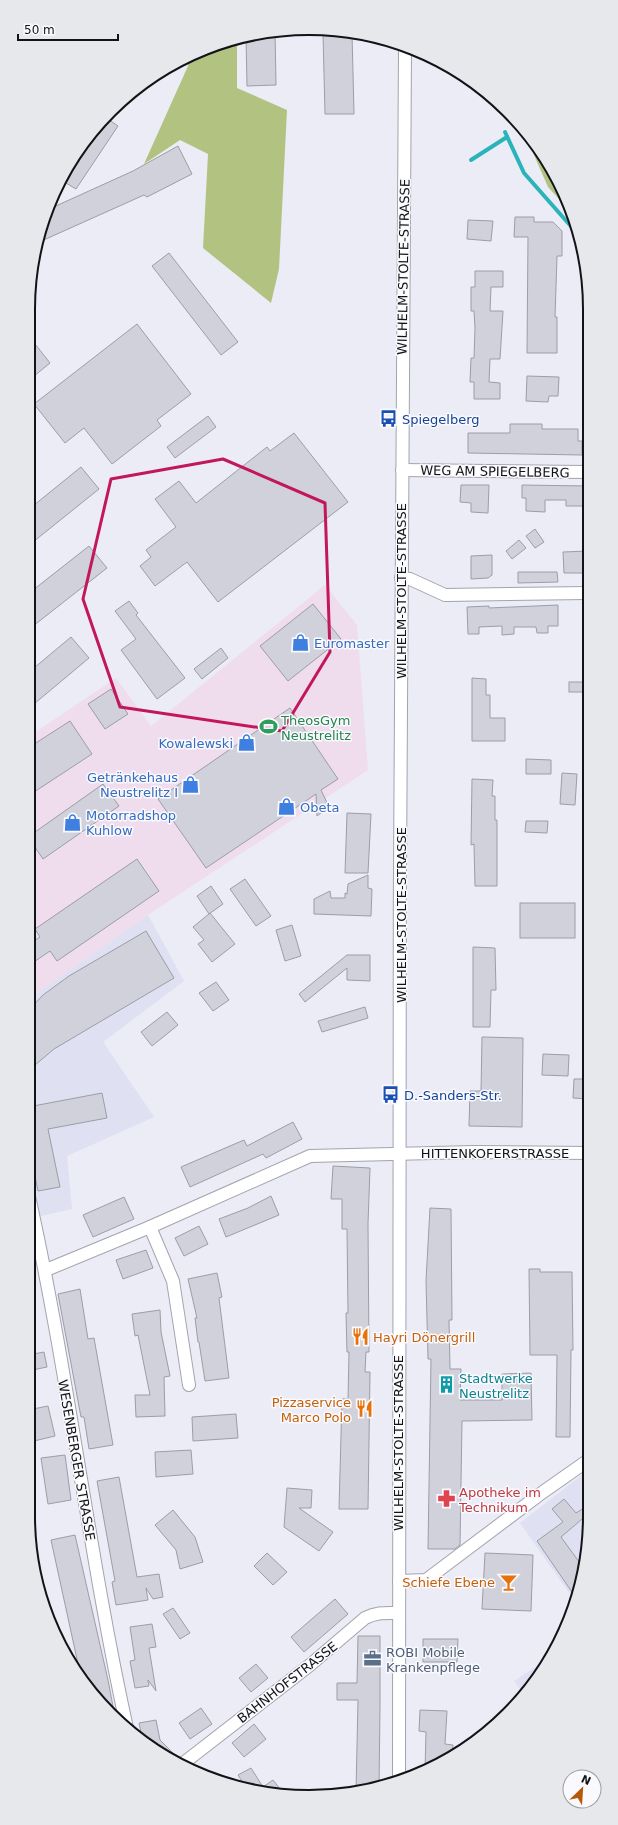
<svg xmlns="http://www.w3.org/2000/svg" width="618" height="1825" viewBox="0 0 618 1825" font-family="'DejaVu Sans',sans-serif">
  <rect width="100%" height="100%" fill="#ebecf6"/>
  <!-- commercial -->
  <polygon fill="#efddee" points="325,585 357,625 368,770 148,915 43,989 28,1003 28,737 116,678 151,726"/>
  <!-- built -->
  <g fill="#dfe0f1">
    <polygon points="148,915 184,981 103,1042 154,1117 67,1156 72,1209 28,1219 28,1003 43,989"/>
    <polygon points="582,1475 590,1486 590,1516 585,1571 575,1601 520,1523"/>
    <polygon points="551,1657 543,1672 523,1693 514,1681"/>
  </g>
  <!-- green -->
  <g fill="#b2c281">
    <polygon points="237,39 237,88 287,110 279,269 271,303 203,248 208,154 180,140 144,164 188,66 189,56 202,49"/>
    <polygon points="520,123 561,185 569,210 548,187"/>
  </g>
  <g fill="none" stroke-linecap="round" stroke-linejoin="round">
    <!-- stream -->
    <g stroke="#2ab4b9" stroke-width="4">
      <polyline points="505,132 524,173 576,232"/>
      <polyline points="471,160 507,137"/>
    </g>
  </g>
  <!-- building -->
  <g fill="#d1d1db" stroke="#9c9da6">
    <polygon points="275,31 276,85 247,86 246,36"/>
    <polygon points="352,33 354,114 325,114 323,34"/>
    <polygon points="105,117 118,126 76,189 61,180 75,153"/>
    <polygon points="178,146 192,174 147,197 144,195 37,243 47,210 133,171"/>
    <polygon points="515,217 534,217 534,222 553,222 562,231 562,256 557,256 555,317 557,317 557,353 527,353 528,237 514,237"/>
    <polygon points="468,220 493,221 491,241 467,239"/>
    <polygon points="169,253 238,342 221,355 152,266"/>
    <polygon points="475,271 503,271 503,287 491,287 490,311 503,311 500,359 490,359 489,382 500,383 500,399 474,399 474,382 470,382 471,358 474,358 475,328 474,311 471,311 471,287 475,287"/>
    <polygon points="137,324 191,394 157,420 161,426 112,464 84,428 65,443 34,404"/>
    <polygon points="28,335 50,363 28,381"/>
    <polygon points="527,376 559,377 558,396 549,396 548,402 526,401"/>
    <polygon points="208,416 216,427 175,458 167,447"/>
    <polygon points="510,424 542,424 542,429 578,429 578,441 582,441 582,455 468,453 468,433 510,433"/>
    <polygon points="294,433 348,502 218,602 187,562 155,586 140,566 151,557 146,550 176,527 155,499 179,481 196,503 267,447 270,451"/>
    <polygon points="81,467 99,489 28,546 28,510"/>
    <polygon points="461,485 489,485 488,513 471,512 471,503 460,502"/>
    <polygon points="522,485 587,486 587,506 566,506 566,500 545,500 545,512 526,511 526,498 522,498"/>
    <polygon points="535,529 544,542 535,548 526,536"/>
    <polygon points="519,540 526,548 512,559 506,551"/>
    <polygon points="89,546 107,568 28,630 28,594"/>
    <polygon points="588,551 588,573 564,573 563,552"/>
    <polygon points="492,555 492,575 488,578 471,579 471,556"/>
    <polygon points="518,572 557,572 558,582 518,583"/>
    <polygon points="129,601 138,613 136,615 185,678 157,699 121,650 136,639 115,611"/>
    <polygon points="313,604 341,639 288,681 260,646"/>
    <polygon points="558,605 558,626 548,626 548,633 537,633 536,627 514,627 514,634 502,635 502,626 479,627 479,634 468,634 467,607 489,606 489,608"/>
    <polygon points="71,637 89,658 28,709 28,673"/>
    <polygon points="221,648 228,658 202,679 194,669"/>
    <polygon points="472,678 486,679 486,695 490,695 490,718 505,718 505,741 472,741"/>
    <rect x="569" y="682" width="15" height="10"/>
    <polygon points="111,689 128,714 105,729 88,704"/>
    <polygon points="290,708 338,779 321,790 329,807 317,816 316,794 206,868 158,799"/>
    <polygon points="70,721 92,754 28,796 28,748"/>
    <polygon points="526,759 551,760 551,774 526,774"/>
    <polygon points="562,773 577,774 575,805 560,804"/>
    <polygon points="472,779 493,780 492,796 495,796 495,820 497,820 497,886 475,886 474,844 471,845"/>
    <polygon points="103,784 119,806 43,859 28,837"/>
    <polygon points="347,813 371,814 368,873 345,873"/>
    <polygon points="526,821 548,821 547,833 525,832"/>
    <polygon points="137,859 159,891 57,961 50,951 28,966 28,945 40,937 35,929"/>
    <polygon points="368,875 368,888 372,889 371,916 314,914 314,899 330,891 331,898 345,898 345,893 347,894 348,884"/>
    <polygon points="245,879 271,916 256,926 230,889"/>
    <polygon points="211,886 223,904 209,914 197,896"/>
    <rect x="520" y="903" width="55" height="35"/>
    <polygon points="210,913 235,944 212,962 198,944 204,940 193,927"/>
    <polygon points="292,925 301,956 285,961 276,930"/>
    <polygon points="146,931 174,978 54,1049 28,1071 28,1011 43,995 69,976"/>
    <polygon points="473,947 495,948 496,990 491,990 490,1027 473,1027"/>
    <polygon points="347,955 370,955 370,981 347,980 347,968 305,1002 299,994"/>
    <polygon points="216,982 229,1000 213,1011 199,993"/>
    <polygon points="365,1007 368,1018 322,1032 318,1021"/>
    <polygon points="167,1012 178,1025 152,1046 141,1032"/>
    <polygon points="482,1037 523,1038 522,1127 469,1126 470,1091 481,1091"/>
    <polygon points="543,1054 569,1055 568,1076 542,1075"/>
    <polygon points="574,1079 589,1079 589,1099 573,1098"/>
    <polygon points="102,1093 107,1118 48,1129 60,1187 38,1191 30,1153 33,1152 28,1124 28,1107"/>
    <polygon points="293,1122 302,1139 266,1158 263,1154 190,1187 181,1167 244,1140 247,1146"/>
    <polygon points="333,1166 370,1168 368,1224 369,1352 366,1352 365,1372 370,1372 368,1509 339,1509 342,1399 348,1399 349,1352 347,1352 346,1313 348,1313 347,1229 342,1229 342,1199 331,1199"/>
    <polygon points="271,1196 279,1215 226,1237 219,1219 248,1208"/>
    <polygon points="124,1197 134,1219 93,1237 83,1215"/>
    <polygon points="430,1208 451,1209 452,1320 449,1320 450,1369 461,1369 460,1400 502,1400 502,1374 531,1373 532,1420 462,1421 460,1545 455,1549 428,1549 431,1359 428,1359 426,1281"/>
    <polygon points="199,1226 208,1244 184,1256 175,1238"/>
    <polygon points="146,1250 153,1268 123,1279 116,1260"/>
    <polygon points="529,1269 540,1269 540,1272 572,1272 573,1350 571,1350 570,1437 556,1437 557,1355 530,1355"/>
    <polygon points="217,1273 222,1297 219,1298 229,1378 205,1381 199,1342 198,1342 195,1318 197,1318 188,1279"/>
    <polygon points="80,1289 88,1339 94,1338 113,1445 89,1449 84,1417 81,1417 58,1294"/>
    <polygon points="160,1310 161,1332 170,1376 164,1377 165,1416 136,1417 135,1395 150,1395 138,1335 135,1336 132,1314"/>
    <polygon points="44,1352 47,1367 28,1371 28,1355"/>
    <polygon points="48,1406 55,1436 34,1441 28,1410"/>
    <polygon points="236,1414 238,1438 193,1441 192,1417"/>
    <polygon points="191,1450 193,1474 156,1477 155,1452"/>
    <polygon points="65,1455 71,1500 48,1504 41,1458"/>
    <polygon points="119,1477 137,1577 159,1574 163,1597 153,1599 146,1588 148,1600 116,1605 112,1582 115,1581 97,1481"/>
    <polygon points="287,1488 312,1490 311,1508 299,1508 333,1532 319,1551 284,1527"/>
    <polygon points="564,1499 576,1513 584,1508 588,1514 561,1537 585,1570 576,1598 537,1541 563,1522 552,1509"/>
    <polygon points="173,1510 195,1537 203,1562 180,1569 176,1550 155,1525"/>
    <polygon points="75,1535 108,1680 115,1717 98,1701 80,1673 51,1540"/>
    <polygon points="267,1553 287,1572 273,1585 254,1566"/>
    <polygon points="485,1553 533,1555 531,1611 482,1609"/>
    <polygon points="335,1599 348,1614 304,1652 291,1637"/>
    <polygon points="173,1608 190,1633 180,1639 163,1614"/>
    <polygon points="152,1624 156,1647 149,1648 156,1691 148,1680 149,1686 135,1688 130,1661 135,1660 130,1627"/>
    <polygon points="358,1636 380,1636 380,1706 379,1788 356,1792 358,1700 337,1700 337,1683 357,1683"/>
    <polygon points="423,1639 458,1639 457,1662 423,1662"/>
    <polygon points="256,1664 268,1678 251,1692 239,1678"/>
    <polygon points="201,1708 212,1724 190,1739 179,1723"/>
    <polygon points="420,1710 447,1711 445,1744 453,1745 452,1756 425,1771 426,1732 419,1731"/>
    <polygon points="156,1720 160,1740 178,1758 174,1762 143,1742 139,1723"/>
    <polygon points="254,1724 266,1739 244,1757 232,1743"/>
    <polygon points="251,1768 263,1787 273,1780 280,1789 273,1795 245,1786 238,1775"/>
  </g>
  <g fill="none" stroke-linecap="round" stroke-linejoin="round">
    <defs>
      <g id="street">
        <polyline points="402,470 588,472"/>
        <polyline points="401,578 410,579 445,595 588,593"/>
        <path d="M28,1192C68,1369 88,1551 127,1728"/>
        <polyline points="150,1227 173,1281 189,1385"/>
        <polyline points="46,1270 150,1227 310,1156 474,1152 589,1153"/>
        <polyline points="399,1581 426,1580 543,1492 590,1459"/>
        <path d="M181,1765L310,1665L365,1618C376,1612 386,1613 398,1613"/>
        <path d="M399,1781C396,1204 402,626 405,49"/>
      </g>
    </defs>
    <!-- street casing -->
    <use href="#street" stroke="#a3a3ad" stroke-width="14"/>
    <!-- street -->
    <use href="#street" stroke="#fff" stroke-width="12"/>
  </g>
  <!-- marked area -->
  <path fill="none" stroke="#c2185b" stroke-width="3" stroke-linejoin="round" d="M223,459L325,503L330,652L282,731L120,707L83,599L111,479Z"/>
  <!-- icons -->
  <defs>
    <symbol id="bus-bare" viewBox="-9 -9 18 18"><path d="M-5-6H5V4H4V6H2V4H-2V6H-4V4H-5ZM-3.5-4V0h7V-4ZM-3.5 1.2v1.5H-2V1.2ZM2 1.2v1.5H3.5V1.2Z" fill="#1a4fb4" stroke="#fafafe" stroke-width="2.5" paint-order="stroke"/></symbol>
    <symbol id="shop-bare" viewBox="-9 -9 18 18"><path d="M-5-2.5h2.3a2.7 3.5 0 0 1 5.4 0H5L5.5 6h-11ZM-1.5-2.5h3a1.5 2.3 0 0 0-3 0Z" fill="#3f7fe0" stroke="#fafafe" stroke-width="2.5" paint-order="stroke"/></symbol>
    <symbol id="stadium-bare" viewBox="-9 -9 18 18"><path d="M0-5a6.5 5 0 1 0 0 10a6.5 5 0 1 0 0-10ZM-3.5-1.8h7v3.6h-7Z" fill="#2e9e5b" stroke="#fafafe" stroke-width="2.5" paint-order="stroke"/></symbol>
    <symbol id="restaurant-bare" viewBox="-9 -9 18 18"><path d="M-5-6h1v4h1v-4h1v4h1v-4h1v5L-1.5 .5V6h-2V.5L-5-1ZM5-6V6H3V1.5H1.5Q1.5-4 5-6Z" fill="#e8710a" stroke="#fafafe" stroke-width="2.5" paint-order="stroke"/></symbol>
    <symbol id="building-bare" viewBox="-9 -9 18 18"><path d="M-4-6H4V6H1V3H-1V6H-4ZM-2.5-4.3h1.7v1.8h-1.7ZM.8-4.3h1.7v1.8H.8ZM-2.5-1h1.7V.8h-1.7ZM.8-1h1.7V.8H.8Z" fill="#0f9aa8" stroke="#fafafe" stroke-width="2.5" paint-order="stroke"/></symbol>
    <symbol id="pharmacy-bare" viewBox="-9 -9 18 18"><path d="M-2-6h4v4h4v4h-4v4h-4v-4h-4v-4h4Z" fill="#e0444e" stroke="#fafafe" stroke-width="2.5" paint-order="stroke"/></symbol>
    <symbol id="bar-bare" viewBox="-9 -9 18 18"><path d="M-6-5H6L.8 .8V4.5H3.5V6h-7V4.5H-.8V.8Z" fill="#e8710a" stroke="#fafafe" stroke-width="2.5" paint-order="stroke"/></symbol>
    <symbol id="office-bare" viewBox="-9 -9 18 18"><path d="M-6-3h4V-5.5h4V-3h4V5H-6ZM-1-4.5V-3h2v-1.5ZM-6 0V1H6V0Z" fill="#5c6f8a" stroke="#fafafe" stroke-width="2.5" paint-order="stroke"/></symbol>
  </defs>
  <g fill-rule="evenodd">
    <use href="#bus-bare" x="376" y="406" width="25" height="25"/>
    <use href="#shop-bare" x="288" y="630" width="25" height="25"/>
    <use href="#stadium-bare" x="256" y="714" width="25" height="25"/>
    <use href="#shop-bare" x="234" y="730" width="25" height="25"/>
    <use href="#shop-bare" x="178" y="772" width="25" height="25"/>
    <use href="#shop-bare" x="274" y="794" width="25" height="25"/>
    <use href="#shop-bare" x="60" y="810" width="25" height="25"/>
    <use href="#bus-bare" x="378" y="1082" width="25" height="25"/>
    <use href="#restaurant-bare" x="348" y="1324" width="25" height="25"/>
    <use href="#building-bare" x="434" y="1372" width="25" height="25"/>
    <use href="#restaurant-bare" x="352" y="1396" width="25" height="25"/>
    <use href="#pharmacy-bare" x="434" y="1486" width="25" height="25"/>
    <use href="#bar-bare" x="496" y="1570" width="25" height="25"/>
    <use href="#office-bare" x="360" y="1646" width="25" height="25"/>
  </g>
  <g text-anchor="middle" stroke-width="3" stroke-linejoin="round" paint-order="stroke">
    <!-- street labels -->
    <g font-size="13" fill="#121316" stroke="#fafafe">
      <text transform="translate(403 267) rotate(-89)" y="5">WILHELM-STOLTE-STRASSE</text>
      <text transform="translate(495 471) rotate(1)" y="5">WEG AM SPIEGELBERG</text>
      <text transform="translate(401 591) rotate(-90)" y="5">WILHELM-STOLTE-STRASSE</text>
      <text transform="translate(401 915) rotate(-90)" y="5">WILHELM-STOLTE-STRASSE</text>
      <text x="495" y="1158">HITTENKOFERSTRASSE</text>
      <text transform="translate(398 1443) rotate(-90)" y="5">WILHELM-STOLTE-STRASSE</text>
      <text transform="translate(77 1460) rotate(80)" y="5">WESENBERGER STRASSE</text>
      <text transform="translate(287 1682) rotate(-38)" y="5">BAHNHOFSTRASSE</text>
    </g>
    <!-- transit labels -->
    <g font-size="13" fill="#164399" stroke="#fafafe" text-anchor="start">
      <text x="402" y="424">Spiegelberg</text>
      <text x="404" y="1100">D.-Sanders-Str.</text>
    </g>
    <!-- shop labels -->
    <g font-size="13" fill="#366cbe" stroke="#fafafe" text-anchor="start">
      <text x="314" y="648">Euromaster</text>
      <text x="233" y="748" text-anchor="end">Kowalewski</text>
      <text x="178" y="782" text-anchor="end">Getränkehaus<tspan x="178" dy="15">Neustrelitz I</tspan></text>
      <text x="300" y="812">Obeta</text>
      <text x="86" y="820">Motorradshop<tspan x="86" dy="15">Kuhlow</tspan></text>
    </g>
    <!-- leisure labels -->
    <g font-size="13" fill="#27864d" stroke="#fafafe" text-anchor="start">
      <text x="281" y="725">TheosGym<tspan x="281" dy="15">Neustrelitz</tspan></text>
    </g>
    <!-- food labels -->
    <g font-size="13" fill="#c56008" stroke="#fafafe" text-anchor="end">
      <text x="373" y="1342" text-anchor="start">Hayri Dönergrill</text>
      <text x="351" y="1407">Pizzaservice<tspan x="351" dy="15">Marco Polo</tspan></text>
      <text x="495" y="1587">Schiefe Ebene</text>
    </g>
    <!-- culture labels -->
    <g font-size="13" fill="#0d838f" stroke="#fafafe" text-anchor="start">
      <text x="459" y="1383">Stadtwerke<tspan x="459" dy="15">Neustrelitz</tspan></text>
    </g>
    <!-- health labels -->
    <g font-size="13" fill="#be3a42" stroke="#fafafe" text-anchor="start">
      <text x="459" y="1497">Apotheke im<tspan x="459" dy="15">Technikum</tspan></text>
    </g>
    <!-- service labels -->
    <g font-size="13" fill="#4e5e75" stroke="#fafafe" text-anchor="start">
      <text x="386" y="1657">ROBI Mobile<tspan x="386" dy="15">Krankenpflege</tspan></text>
    </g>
  </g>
  <!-- crop -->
  <path d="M0 0H618V1825H0ZM309 35H309A274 274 0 0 1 583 309V1516A274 274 0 0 1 309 1790H309A274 274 0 0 1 35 1516V309A274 274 0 0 1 309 35Z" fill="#e7e8eb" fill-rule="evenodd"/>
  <path fill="none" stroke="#121316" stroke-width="2" d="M309 35H309A274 274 0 0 1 583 309V1516A274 274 0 0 1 309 1790H309A274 274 0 0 1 35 1516V309A274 274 0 0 1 309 35Z"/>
  <!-- north arrow -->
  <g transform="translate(582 1789) rotate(25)"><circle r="19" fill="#fafafe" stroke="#9d9ea1"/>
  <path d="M0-3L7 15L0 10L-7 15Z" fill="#b65808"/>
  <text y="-6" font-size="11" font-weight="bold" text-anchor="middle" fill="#121316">N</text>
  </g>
  <!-- scale -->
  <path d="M18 34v6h100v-6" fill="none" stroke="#121316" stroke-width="2"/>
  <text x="24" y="34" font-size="12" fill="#121316" stroke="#fafafe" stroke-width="3" paint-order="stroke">50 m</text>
</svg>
